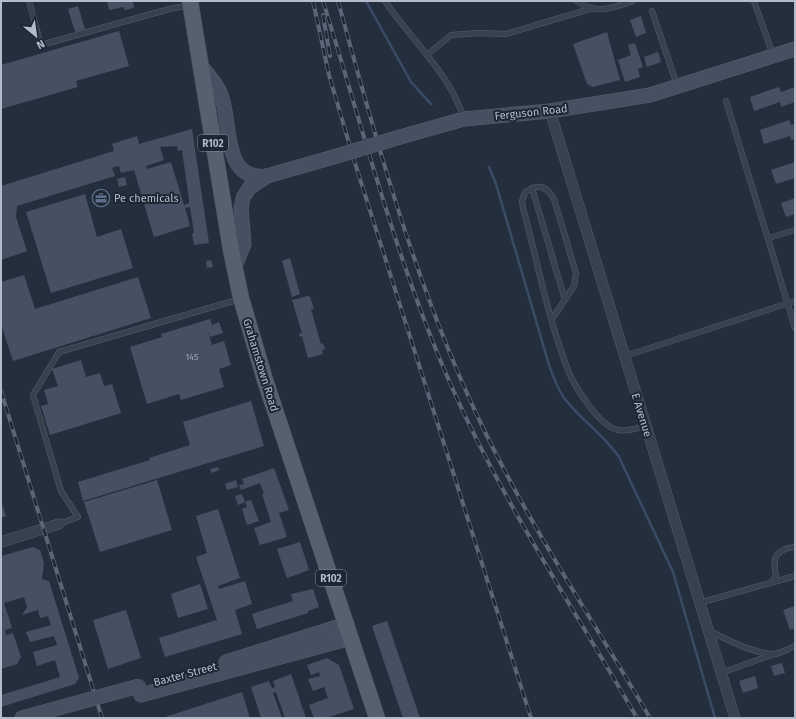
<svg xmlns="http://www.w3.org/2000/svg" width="796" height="719" viewBox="0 0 796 719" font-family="'Fira Sans',sans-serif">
  <rect width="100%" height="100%" fill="#242f3e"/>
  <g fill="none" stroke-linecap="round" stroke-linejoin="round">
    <!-- stream -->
    <g stroke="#394c67" stroke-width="2.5">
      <polyline points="366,1 411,82 431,104"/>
      <path d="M489,167L496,184L549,365C553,376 557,388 564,398C580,419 603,434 619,457L673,572L715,718"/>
    </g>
  </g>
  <!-- building -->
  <g fill="#455162" fill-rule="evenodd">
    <polygon points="107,1 133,1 134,8 125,10 124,7 109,10"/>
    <polygon points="78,6 85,29 75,32 68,9"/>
    <polygon points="641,16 646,33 636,37 630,20"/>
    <polygon points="119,31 129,66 76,81 78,87 1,109 1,65"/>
    <polygon points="607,32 620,80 593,87 587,84 573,44"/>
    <polygon points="635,43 643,67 638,69 640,77 625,82 618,60 631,55 628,45"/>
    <polygon points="658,52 661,62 647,67 644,57"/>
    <polygon points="779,87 781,92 795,87 795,102 781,107 780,102 754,111 750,97"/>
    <polygon points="789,120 791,125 795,124 795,139 791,140 790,136 764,144 760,130"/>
    <path d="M192,129L209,243L194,245L192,233H194L190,207L185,208L190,226L154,237L134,170L121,173L119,166L112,168L115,176L17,206L16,217L27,251L1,260V186L114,151L112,144L137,136L139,144ZM177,146L178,151L182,150L189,200V203L184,205L171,162L147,169L146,166L164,160L160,147Z"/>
    <polygon points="795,162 795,178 776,184 771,170"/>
    <polygon points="125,177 127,185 119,187 117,179"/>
    <polygon points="85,194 97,237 121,229 133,268 51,293 26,212"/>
    <polygon points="795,198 795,214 786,217 781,203"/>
    <polygon points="290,258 300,294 292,297 282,261"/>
    <polygon points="211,260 213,267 207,268 206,261"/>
    <polygon points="24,275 35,309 138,277 151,318 13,361 1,324 1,282"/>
    <polygon points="308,296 310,297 314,309 311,309 321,344 323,343 325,349 322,350 323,354 308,358 302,336 300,337 299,334 302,333 292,300"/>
    <polygon points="210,319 212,325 219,322 223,333 210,337 206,326 212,345 224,341 231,365 219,369 224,387 181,400 179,394 147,404 130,347 162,337 161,334"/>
    <polygon points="81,360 86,377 100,373 104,386 112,384 121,413 50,435 41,406 48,404 44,390 58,386 52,369"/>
    <polygon points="251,401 264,446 83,501 78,482 150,460 149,458 190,445 183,422"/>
    <polygon points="218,467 219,470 212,473 210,469"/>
    <polygon points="274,468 289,510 279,513 287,537 260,545 254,528 271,522 262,494 264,494 260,483 241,490 239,485 244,484 242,479"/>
    <polygon points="157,480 172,530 100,552 84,502"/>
    <polygon points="236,480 238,487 227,490 225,484"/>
    <polygon points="242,494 245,502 238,505 235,496"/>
    <polygon points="251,500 259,521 247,525 242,509 247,507 245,502"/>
    <polygon points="1,501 6,516 1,518"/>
    <polygon points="218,509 240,578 218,586 219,589 245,581 252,604 235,610 242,634 165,657 159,638 217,620 196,557 207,553 196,516"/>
    <polygon points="300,542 309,570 287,578 277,549"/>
    <polygon points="33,547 40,550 44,563 42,579 49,581 79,678 75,684 1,707 1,695 60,677 55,660 37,666 33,652 57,645 54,636 30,642 26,632 51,625 48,616 40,618 38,610 22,615 27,607 24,597 4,603 12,628 5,630 6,635 13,633 21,657 17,664 1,669 1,616 3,616 1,610 1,556"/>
    <polygon points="200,584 208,609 178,618 171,594"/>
    <polygon points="313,589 319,607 308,611 308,613 257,629 252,614 293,601 291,594"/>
    <polygon points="795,606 795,628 790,630 783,610"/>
    <polygon points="126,610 141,658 108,669 93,620"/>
    <polygon points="387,621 420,718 403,718 372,626"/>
    <polygon points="327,658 339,665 354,709 326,718 314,718 309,705 328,698 324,687 313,691 308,679 320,676 319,672 311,675 307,665"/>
    <polygon points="782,663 785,673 774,676 771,666"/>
    <polygon points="291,674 306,718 285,718 276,692 273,693 282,718 261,718 251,687 269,681 272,688 275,687 273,681"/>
    <polygon points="755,676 758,688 743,693 739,681"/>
    <polygon points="242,692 250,718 162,718"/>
  </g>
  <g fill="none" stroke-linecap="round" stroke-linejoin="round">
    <defs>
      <g id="lane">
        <polyline points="29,1 41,45 173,8 189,6"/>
        <path d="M385,1C411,40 450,73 464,119"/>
        <path d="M577,1C594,15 614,8 633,1"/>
        <polyline points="754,1 773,55"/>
        <polyline points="652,11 677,85"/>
        <polyline points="427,55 451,35 479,33 506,34 590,9"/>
        <polyline points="726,101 795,328"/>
        <polyline points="532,188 565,300"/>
        <polyline points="769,238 795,230"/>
        <path d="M552,319L574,286L576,273L554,199C546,186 539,183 525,192L522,201L523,208C537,260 547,314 566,365C572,383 598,426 618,430C627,432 637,428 645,426"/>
        <polyline points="625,356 795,301"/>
        <polyline points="59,524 78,517 61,491 33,395 59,352 240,299"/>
        <path d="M771,583L776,576C772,558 775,549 795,547"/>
        <polyline points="699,603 795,576"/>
        <path d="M708,630C728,640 751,653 774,654C780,654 789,648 795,646"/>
        <polyline points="721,673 774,654"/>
      </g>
      <g id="street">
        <polyline points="550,111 735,718"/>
        <polyline points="1,542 59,524"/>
      </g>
      <g id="secondary">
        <path d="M200,64C207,74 219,86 222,98C231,125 223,182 267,176"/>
        <polyline points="400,137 464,119 550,111 650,95 795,49"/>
        <polyline points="234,269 244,244 241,209 243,198 249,188 267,176 337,156"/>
        <polyline points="226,662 347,624"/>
        <polyline points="141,695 351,638"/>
        <polyline points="22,718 73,704"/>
      </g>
      <polyline id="primary" points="190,1 231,250 241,298 265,380 377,718"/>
    </defs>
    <!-- lane casing -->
    <use href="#lane" stroke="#565f6c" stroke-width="6"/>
    <!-- street casing -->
    <use href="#street" stroke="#565f6c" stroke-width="11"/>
    <!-- secondary casing -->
    <use href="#secondary" stroke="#565f6c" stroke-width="15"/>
    <!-- primary casing -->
    <use href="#primary" stroke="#414a57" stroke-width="17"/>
    <!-- lane -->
    <use href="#lane" stroke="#38414e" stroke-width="5"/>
    <!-- street -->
    <use href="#street" stroke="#38414e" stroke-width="10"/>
    <!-- secondary -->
    <use href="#secondary" stroke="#465061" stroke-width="14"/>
    <!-- primary -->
    <use href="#primary" stroke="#56606e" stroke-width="16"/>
    <defs>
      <g id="rail">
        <polyline points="313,1 329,75 354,160 531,718"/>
        <path d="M323,1C363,129 396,260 450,383C502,501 573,607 637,718"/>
        <path d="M338,1C378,148 419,297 486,434C534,532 595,624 650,718"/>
        <polyline points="323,15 330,56"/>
        <polyline points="1,391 102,718"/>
      </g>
    </defs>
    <!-- rail casing -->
    <use href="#rail" stroke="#5a6575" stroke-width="4"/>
    <!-- rail -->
    <use href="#rail" stroke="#1d2633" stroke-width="2.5" stroke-dasharray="8" stroke-linecap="butt"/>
    <defs>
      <g id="secondary-bridge">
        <polyline points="337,156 400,137"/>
        <polyline points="73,704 139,686"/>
      </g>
    </defs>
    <!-- secondary-bridge casing -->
    <use href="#secondary-bridge" stroke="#565f6c" stroke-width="15" stroke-linecap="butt"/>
    <!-- secondary-bridge -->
    <use href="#secondary-bridge" stroke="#465061" stroke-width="14"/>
  </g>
  <!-- icons -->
  <defs>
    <symbol id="office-ring" viewBox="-11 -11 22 22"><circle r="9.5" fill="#1d2633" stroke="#5c6f8a" stroke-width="1.5"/><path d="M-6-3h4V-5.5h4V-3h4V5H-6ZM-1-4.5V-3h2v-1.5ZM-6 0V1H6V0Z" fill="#5c6f8a"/></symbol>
  </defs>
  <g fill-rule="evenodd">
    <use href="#office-ring" x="91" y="188" width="20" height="20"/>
  </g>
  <g text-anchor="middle" stroke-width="4" stroke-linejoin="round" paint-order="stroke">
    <!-- number labels -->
    <g font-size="9" fill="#98a1af">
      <text x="192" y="360">145</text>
    </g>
    <!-- shield labels -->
    <g fill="#1d2633" stroke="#878f9c" stroke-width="1">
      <rect x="198" y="135" width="30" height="16" rx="3"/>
      <rect x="316" y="570" width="30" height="16" rx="3"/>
    </g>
    <g font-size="10" font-weight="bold" fill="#b4bcc9">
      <text x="213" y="147">R102</text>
      <text x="331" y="582">R102</text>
    </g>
    <!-- street labels -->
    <g font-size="11" fill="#b4bcc9" stroke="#1d2633">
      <text transform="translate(531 112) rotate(-6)" y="4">Ferguson Road</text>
      <text transform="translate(261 365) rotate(73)" y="4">Grahamstown Road</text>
      <text transform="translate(642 415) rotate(73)" y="4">E Avenue</text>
      <text transform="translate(185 674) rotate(-15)" y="4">Baxter Street</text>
    </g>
    <!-- poi labels -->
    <g font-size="11" fill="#b4bcc9" stroke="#1d2633" text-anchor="start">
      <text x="114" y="202">Pe chemicals</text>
    </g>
  </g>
  <!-- border -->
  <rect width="796" height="719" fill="none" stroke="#b4bcc9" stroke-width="4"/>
  <!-- north arrow -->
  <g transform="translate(36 36) rotate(151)" stroke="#1d2633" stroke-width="3" paint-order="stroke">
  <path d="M0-3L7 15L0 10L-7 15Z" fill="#b4bcc9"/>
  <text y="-6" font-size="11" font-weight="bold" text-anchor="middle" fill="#b4bcc9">N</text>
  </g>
</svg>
